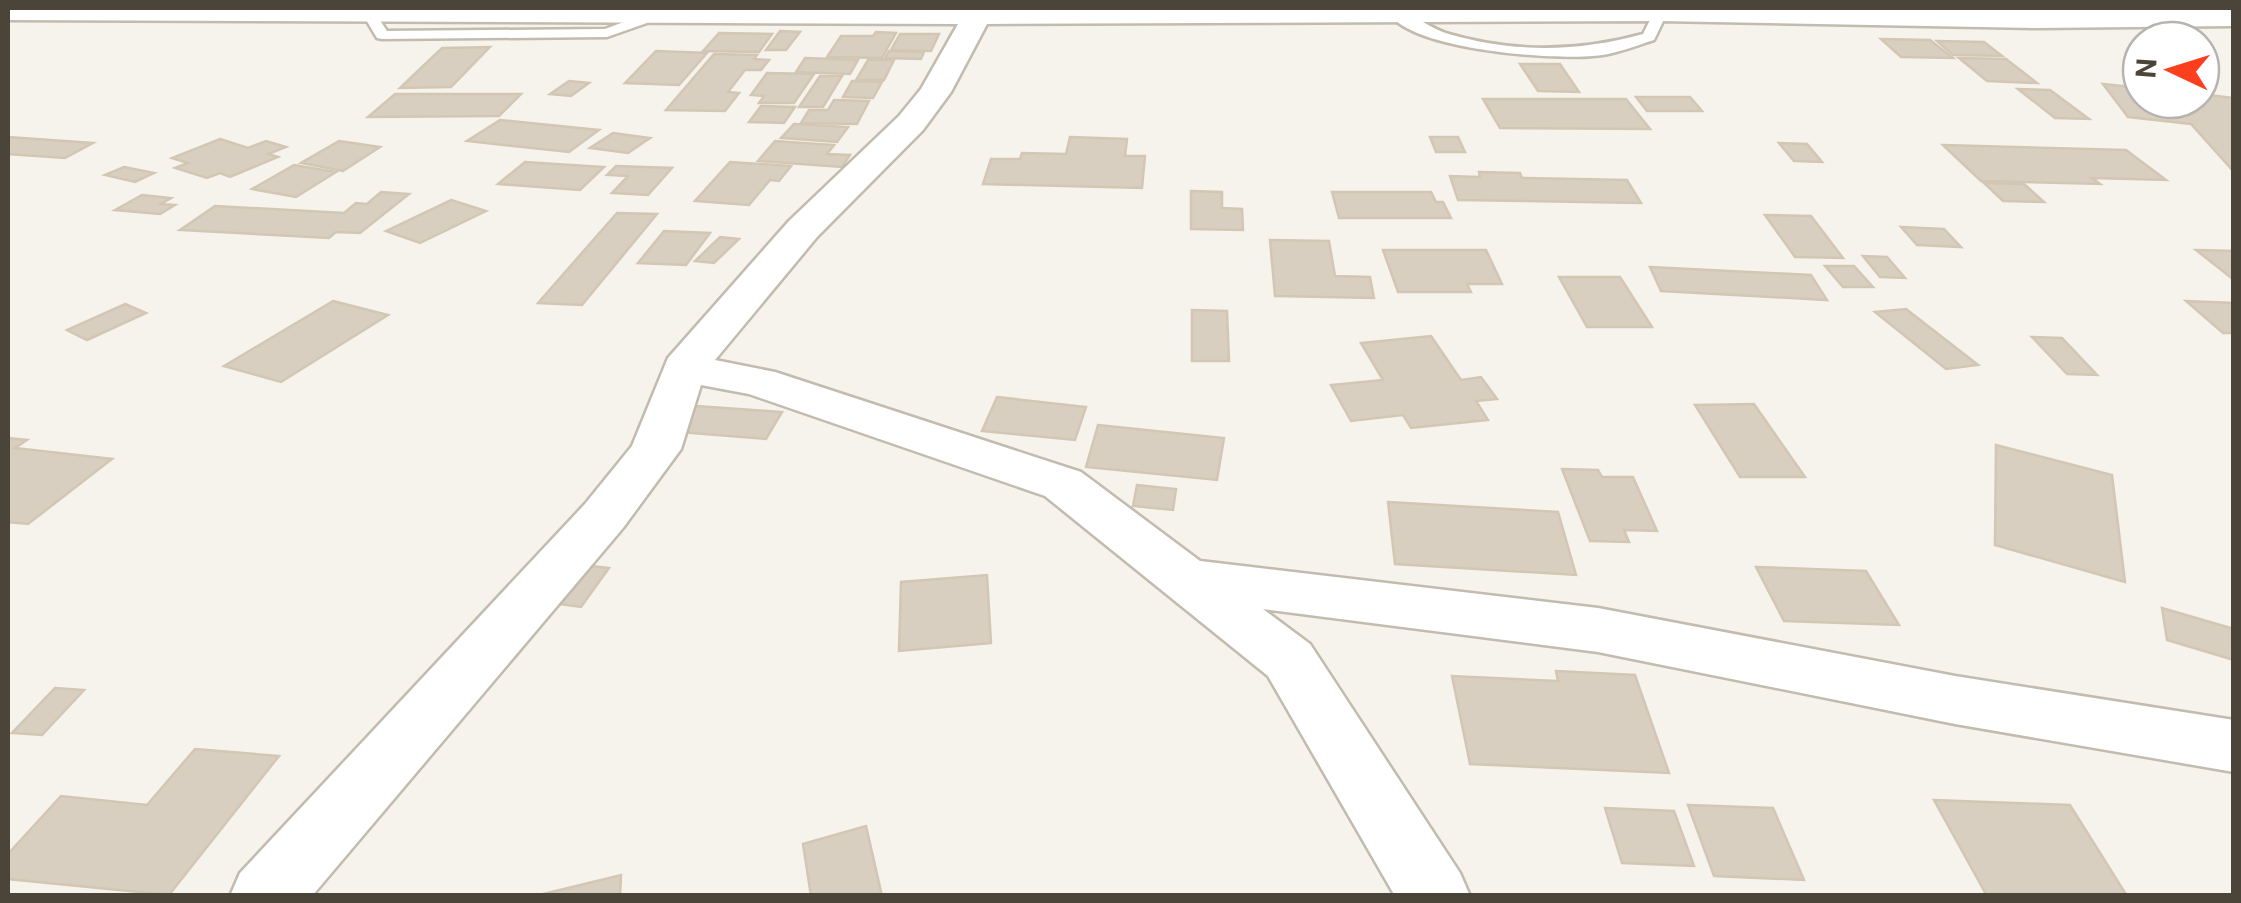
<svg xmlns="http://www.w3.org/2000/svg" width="2241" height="903" viewBox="0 0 2241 903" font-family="Roboto,sans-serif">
  <rect width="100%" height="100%" fill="#f6f3ec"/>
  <!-- building -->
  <g fill="#d8cfc1" stroke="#d3c7b4" stroke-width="2.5">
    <polygon points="780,31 800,32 786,50 766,50"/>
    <polygon points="876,32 896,33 882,58 827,57 841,36 873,36"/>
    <polygon points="719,33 772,34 759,52 703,51"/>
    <polygon points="900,34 939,34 931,51 891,50"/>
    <polygon points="1881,39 1930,40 1953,58 1901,57"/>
    <polygon points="1937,41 1984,42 2002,56 1953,55"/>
    <polygon points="490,47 451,87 400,88 442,48"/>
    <polygon points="656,51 707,53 679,85 625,83"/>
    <polygon points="889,51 924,52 921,59 885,58"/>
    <polygon points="714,54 757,55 754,59 769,60 761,70 745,70 728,92 739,93 725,111 666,110"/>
    <polygon points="805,58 858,60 850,74 796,72"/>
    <polygon points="1959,58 2006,59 2037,83 1987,81"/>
    <polygon points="868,60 894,60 884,80 856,80"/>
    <polygon points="1520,64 1560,64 1579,92 1538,91"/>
    <polygon points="767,73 814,74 794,103 759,103 764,96 751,95"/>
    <polygon points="820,76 842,76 823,107 799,107"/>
    <polygon points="569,81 589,83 571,96 550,94"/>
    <polygon points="852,81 882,82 873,98 843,97"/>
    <polygon points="2103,84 2141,88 2141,100 2201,100 2201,94 2234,98 2234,172 2191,124 2128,117"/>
    <polygon points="2018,89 2050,90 2089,119 2055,118"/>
    <polygon points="395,94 521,94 499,116 368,117"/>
    <polygon points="1636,97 1690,97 1702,111 1647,111"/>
    <polygon points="1483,99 1626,99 1650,129 1500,128"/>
    <polygon points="834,100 869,101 857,124 801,123 809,110 828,110"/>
    <polygon points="761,106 795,107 784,123 749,122"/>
    <polygon points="500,120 599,130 569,152 467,141"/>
    <polygon points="794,124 848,127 837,142 781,138"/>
    <polygon points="613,133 650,138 628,153 590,148"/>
    <polygon points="8,137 93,143 65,158 8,154"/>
    <polygon points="1070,137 1127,139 1125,156 1145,156 1142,188 983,184 991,159 1020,159 1022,153 1066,154"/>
    <polygon points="1430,137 1458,137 1465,152 1436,152"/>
    <polygon points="220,139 248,148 266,141 286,147 268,154 278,157 230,177 220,173 207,178 175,168 188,163 172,158"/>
    <polygon points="339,141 380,147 343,171 301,163"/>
    <polygon points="775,141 834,145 827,154 850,155 842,167 758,161"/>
    <polygon points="1779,143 1807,144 1822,162 1794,161"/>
    <polygon points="1943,145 2126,150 2166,180 2092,178 2100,184 1981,181"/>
    <polygon points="525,162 604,167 580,190 498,184"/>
    <polygon points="730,162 791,166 779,181 770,180 749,205 695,201"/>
    <polygon points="294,165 336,172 296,197 252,189"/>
    <polygon points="616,166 672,168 648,195 612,193 628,176 607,175"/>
    <polygon points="124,167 154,173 135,182 105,175"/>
    <polygon points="1479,172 1520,173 1522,178 1627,180 1641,203 1458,200 1450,176 1480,177"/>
    <polygon points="1984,183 2024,184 2044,202 2003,201"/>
    <polygon points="1191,191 1222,192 1222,208 1242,209 1243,230 1191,229"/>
    <polygon points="381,192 409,194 360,233 336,232 329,238 180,230 215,206 344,213 356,203 367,204"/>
    <polygon points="1332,192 1431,192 1436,202 1443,202 1451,218 1339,218"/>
    <polygon points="142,195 171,198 161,204 175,205 160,214 115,210"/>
    <polygon points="451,200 486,211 420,243 386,231"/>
    <polygon points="617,213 657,214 582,305 538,303"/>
    <polygon points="1765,215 1811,216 1843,258 1795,257"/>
    <polygon points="1901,227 1944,229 1961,247 1917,245"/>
    <polygon points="664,231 710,233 686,265 638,263"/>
    <polygon points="720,237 739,239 714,263 695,261"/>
    <polygon points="1270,240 1329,241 1335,276 1370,277 1374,298 1275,296"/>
    <polygon points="1383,250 1486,250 1502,284 1467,284 1471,292 1398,292"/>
    <polygon points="2196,250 2234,251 2234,280"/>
    <polygon points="1863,256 1887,257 1905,278 1880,277"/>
    <polygon points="1825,266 1854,266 1873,287 1843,287"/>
    <polygon points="1650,267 1811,275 1827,300 1661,291"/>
    <polygon points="1559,277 1620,277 1652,327 1587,327"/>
    <polygon points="333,301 388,315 281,382 224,366"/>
    <polygon points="2186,301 2234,303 2234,333 2223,333"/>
    <polygon points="125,304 146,313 87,340 67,330"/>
    <polygon points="1906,309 1978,365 1946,369 1875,312"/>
    <polygon points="1192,310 1227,311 1229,361 1192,361"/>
    <polygon points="1431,336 1461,380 1481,377 1497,399 1476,401 1488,420 1411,428 1403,415 1351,421 1331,385 1383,380 1361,343"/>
    <polygon points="2032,337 2062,338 2097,375 2067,374"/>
    <polygon points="997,397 1086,407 1075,440 982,431"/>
    <polygon points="1754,404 1805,477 1740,477 1695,405"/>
    <polygon points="696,406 782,412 766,439 678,432"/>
    <polygon points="1098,425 1224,438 1217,480 1086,467"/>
    <polygon points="8,438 27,440 15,448 112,459 28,524 8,522"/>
    <polygon points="1996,445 2112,475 2125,582 1995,545"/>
    <polygon points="1562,469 1598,470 1602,477 1633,477 1657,531 1624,530 1629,542 1590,541"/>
    <polygon points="1137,485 1176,489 1173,510 1133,506"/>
    <polygon points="1388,502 1558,512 1576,575 1395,564"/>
    <polygon points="566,563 609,568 581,607 537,601"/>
    <polygon points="1756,567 1866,571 1899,625 1784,621"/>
    <polygon points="987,575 991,643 899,651 901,582"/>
    <polygon points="2162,608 2234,629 2234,660 2167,640"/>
    <polygon points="1556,671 1635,675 1669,773 1470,764 1452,676 1558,681"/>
    <polygon points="55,688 84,690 42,735 12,733"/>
    <polygon points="195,749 279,756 169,895 8,879 8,854 61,796 147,805"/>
    <polygon points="1934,800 2070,805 2127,896 1987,896"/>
    <polygon points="1688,805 1773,808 1804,880 1714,876"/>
    <polygon points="1605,808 1674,811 1694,866 1622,863"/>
    <polygon points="866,826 882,896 811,896 803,844"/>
    <polygon points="621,875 620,896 535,896"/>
  </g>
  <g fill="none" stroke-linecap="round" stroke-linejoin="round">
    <defs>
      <g id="service">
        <polygon points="359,8 372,8 387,31 605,29 653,11 655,8 668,8 664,17 607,37 382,39 377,38"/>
        <path d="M1386,8C1406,7 1427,28 1449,34C1514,53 1578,52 1643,34L1653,14L1647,8H1661L1667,13L1654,40C1635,46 1613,55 1593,56C1553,60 1402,50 1386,8Z"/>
      </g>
      <polygon id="minor" points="8,8 2234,10 2234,26 2037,28 1660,21 987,24 951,92 923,130 817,237 715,360 775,372 1081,472 1200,561 1598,608 1955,676 2234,720 2234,772 1955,724 1598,652 1263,609 1310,644 1460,873 1470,896 1395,896 1268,676 1045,496 749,394 701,385 681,449 623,528 312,896 230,896 240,873 585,504 632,446 668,358 789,221 899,116 921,89 958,24 8,20"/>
    </defs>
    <!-- service casing -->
    <use href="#service" stroke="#c2bbae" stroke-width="5"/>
    <!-- minor casing -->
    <use href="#minor" stroke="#c2bbae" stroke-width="5"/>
    <!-- service -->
    <use href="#service" fill="#fff" fill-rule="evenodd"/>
    <!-- minor -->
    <use href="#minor" fill="#fff" fill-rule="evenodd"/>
  </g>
  <!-- border -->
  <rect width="2241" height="903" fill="none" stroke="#4b4439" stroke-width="20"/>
  <!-- north arrow -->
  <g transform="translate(2171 70) rotate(274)"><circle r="48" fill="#ffffff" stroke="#b7b4b0" stroke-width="2.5"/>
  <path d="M0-8L18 38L0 25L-18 38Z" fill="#fc3f1d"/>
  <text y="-15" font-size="28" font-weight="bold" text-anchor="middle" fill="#4b4439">N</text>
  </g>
</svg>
